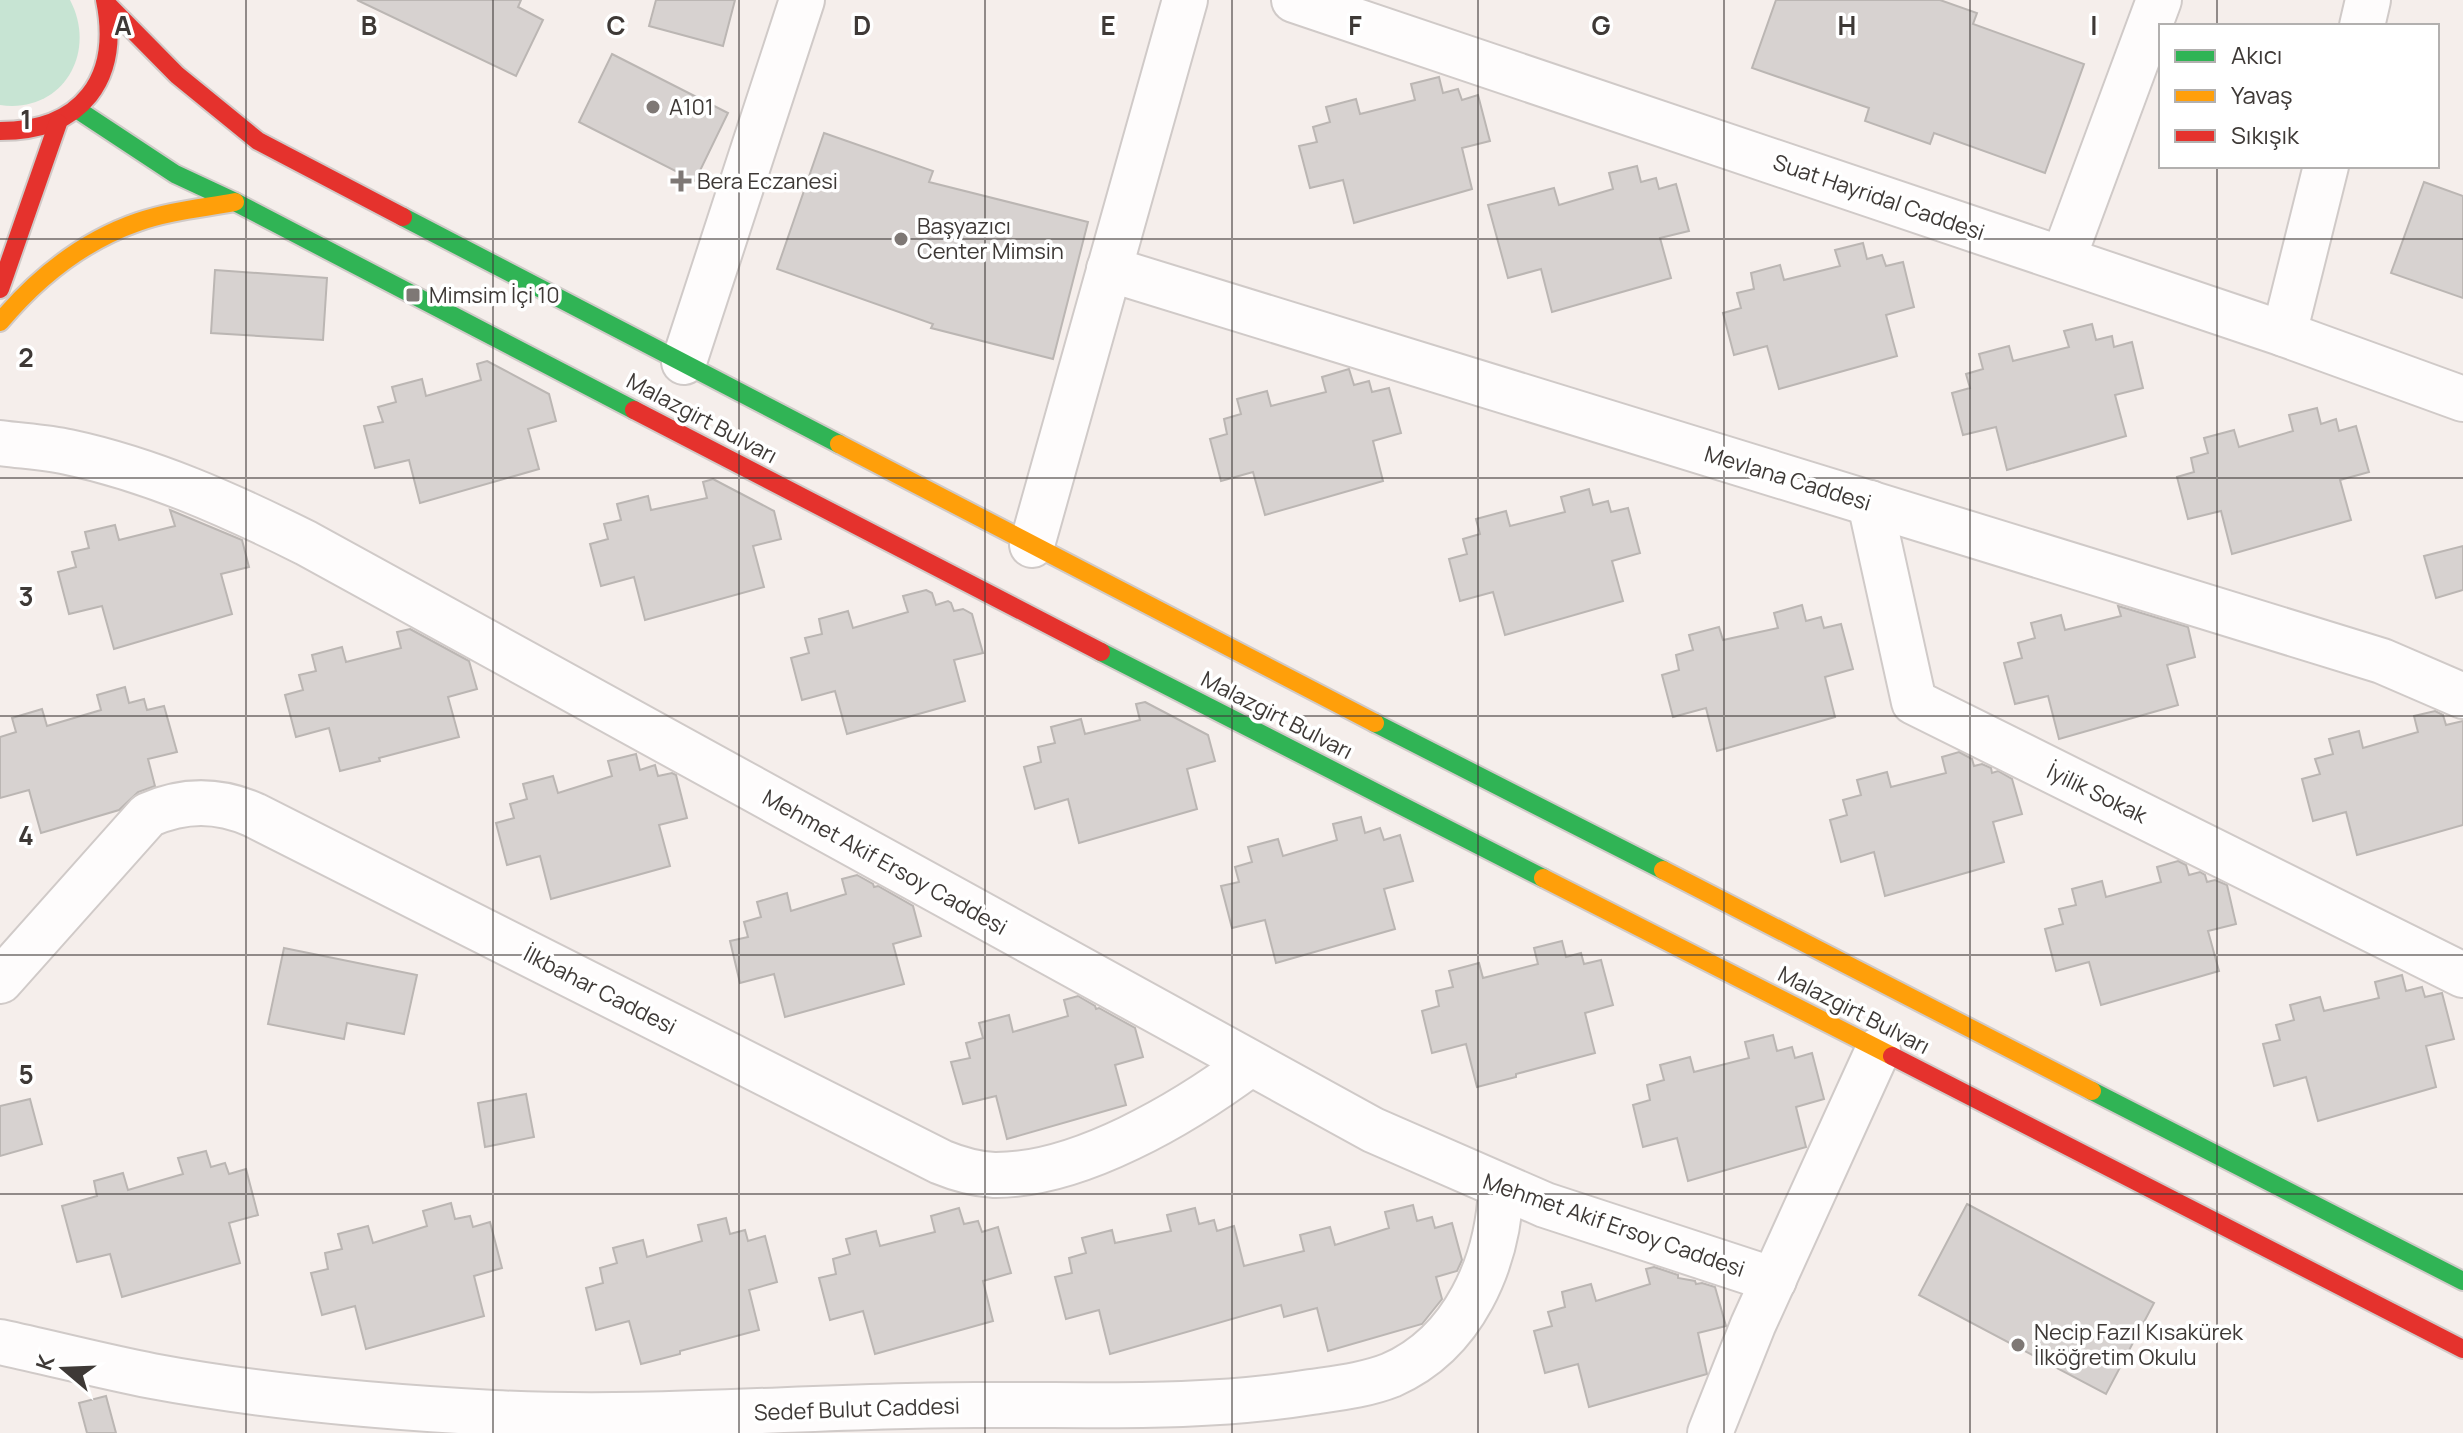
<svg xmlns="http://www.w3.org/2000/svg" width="2463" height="1433" viewBox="0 0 2463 1433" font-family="Manrope,sans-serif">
  <rect width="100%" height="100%" fill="#f5eeeb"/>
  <!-- green -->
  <path fill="#c7e4d3" d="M0,0H70C98,53 62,114 0,105Z"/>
  <!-- building -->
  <g fill="#d7d2d0" stroke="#bbb6b3" stroke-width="2">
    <polygon points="357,0 521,0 518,7 543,20 516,76"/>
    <polygon points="656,0 735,0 723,46 649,26"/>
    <polygon points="1776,0 1940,0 1977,13 1973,24 2084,64 2045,173 1934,133 1930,144 1865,121 1869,108 1752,68"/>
    <polygon points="612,54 728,113 695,181 579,122"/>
    <polygon points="1439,77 1443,93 1458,89 1462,100 1478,95 1490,141 1462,148 1472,189 1354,223 1343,180 1310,188 1299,146 1317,142 1313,127 1330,122 1326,107 1356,99 1360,114 1415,100 1411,84"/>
    <polygon points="824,133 933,171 929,182 1088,222 1053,359 931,328 933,324 777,269"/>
    <polygon points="1637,166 1641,182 1656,178 1659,189 1676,184 1689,231 1660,238 1671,278 1552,312 1541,269 1508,278 1488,205 1554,188 1559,205 1613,189 1609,173"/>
    <polygon points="2424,182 2463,196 2463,298 2391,273"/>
    <polygon points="1863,243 1867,259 1882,255 1886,266 1903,262 1914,307 1886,315 1897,356 1779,389 1767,346 1734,355 1723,313 1741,308 1737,293 1754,289 1751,273 1780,265 1784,280 1840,266 1835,250"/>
    <polygon points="215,270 327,278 323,340 211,333"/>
    <polygon points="2092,324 2096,340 2112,336 2114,347 2132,342 2143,388 2115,395 2126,436 2007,470 1996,427 1963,435 1952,393 1970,388 1966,374 1983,369 1979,354 2009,346 2013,361 2069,347 2064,331"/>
    <polygon points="487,361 549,394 556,421 528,429 539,469 420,503 409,460 375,468 364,426 383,422 378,407 396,402 392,387 422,379 426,396 481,380 477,364"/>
    <polygon points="1349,369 1354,385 1369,381 1372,392 1389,388 1401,433 1373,441 1383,481 1265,515 1253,472 1221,481 1210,439 1227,434 1224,419 1241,414 1237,399 1267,391 1271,406 1326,392 1322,377"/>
    <polygon points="2317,408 2321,424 2336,419 2339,431 2356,426 2369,472 2340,480 2351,520 2232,554 2221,511 2188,519 2177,477 2194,472 2191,458 2208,453 2204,438 2234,430 2239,447 2293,431 2289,415"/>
    <polygon points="713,479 774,511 781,539 753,546 764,587 645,620 634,577 601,586 590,544 608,539 604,524 621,520 617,504 648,496 651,510 707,498 703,482"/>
    <polygon points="1589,489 1593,505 1608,501 1611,512 1628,508 1640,553 1612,561 1623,601 1505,635 1493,592 1460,601 1449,559 1467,554 1463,539 1480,534 1476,519 1506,511 1510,526 1565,512 1561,497"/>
    <polygon points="170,510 242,540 249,567 221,574 232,614 114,649 102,606 69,614 58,572 76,567 72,552 89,548 85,532 115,525 119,540 175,526"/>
    <polygon points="2463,546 2463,590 2436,598 2424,556"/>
    <polygon points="926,590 932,593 936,605 948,601 951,603 954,611 963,609 972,614 983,653 954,660 965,701 847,734 835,691 802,700 791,658 809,653 805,638 822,634 819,619 848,611 853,628 908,612 903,596"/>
    <polygon points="1802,605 1806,621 1821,617 1824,628 1841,624 1853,669 1825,677 1835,717 1717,751 1706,708 1673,717 1662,675 1679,670 1676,655 1693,650 1689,635 1719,627 1723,640 1778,628 1774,613"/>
    <polygon points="2118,606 2188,627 2195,657 2167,665 2178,705 2059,739 2048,696 2015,704 2004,663 2022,658 2018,643 2035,638 2031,623 2061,615 2065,630 2121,616"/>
    <polygon points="410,629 469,661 477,689 448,697 459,737 379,758 380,761 340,771 329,728 296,737 285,695 303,690 299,675 316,671 312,655 342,647 346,662 401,648 397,632"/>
    <polygon points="125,687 129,703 144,699 147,710 164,706 177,752 148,759 155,786 138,792 119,810 41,833 29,790 0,798 0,737 16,732 12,718 42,709 47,726 101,710 97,695"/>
    <polygon points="1145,702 1208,735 1215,761 1187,769 1197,809 1079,843 1068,799 1035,809 1024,767 1041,762 1038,747 1055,743 1051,727 1081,719 1085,734 1140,720 1136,704"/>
    <polygon points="2435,711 2443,715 2446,725 2463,721 2463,825 2357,855 2346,812 2313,821 2302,779 2320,774 2315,759 2333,754 2329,739 2359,731 2363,748 2418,732 2414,716"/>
    <polygon points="1959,752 1972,759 1974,766 1982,764 1991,768 1992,773 1998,771 2012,779 2022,814 1993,822 2004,862 1885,896 1874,852 1841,862 1830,820 1847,815 1843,800 1861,795 1857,780 1887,772 1891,787 1946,773 1942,757"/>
    <polygon points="636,754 640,770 655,765 658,776 672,773 676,775 687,818 659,825 670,866 551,899 540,856 507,865 496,823 514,818 510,804 527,799 523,784 553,776 558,793 612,776 608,761"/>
    <polygon points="1361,817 1365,833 1380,828 1384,840 1400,835 1413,881 1384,889 1395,929 1276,963 1265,920 1232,928 1221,886 1239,882 1235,867 1252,862 1248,847 1278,839 1283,856 1337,840 1333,824"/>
    <polygon points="2178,861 2186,865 2189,875 2200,872 2205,875 2207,882 2215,880 2227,885 2236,924 2208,931 2219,971 2101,1005 2089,962 2056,971 2045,929 2063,924 2059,909 2076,905 2072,889 2102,881 2106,897 2161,882 2157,867"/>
    <polygon points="857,875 873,884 874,887 878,886 913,906 921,936 893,944 904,984 785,1017 774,974 740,983 730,941 748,937 744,922 761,917 757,902 787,893 791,911 846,894 842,879"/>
    <polygon points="1562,941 1566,957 1581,953 1584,964 1601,960 1613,1005 1585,1013 1595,1053 1516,1074 1516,1077 1477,1087 1466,1044 1432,1053 1422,1011 1439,1006 1436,991 1453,987 1449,971 1479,963 1483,978 1538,964 1534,948"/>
    <polygon points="284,948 417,975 404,1034 347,1023 344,1039 268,1024"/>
    <polygon points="2402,975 2406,991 2422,987 2425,997 2442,993 2454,1039 2426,1046 2436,1087 2318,1121 2306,1077 2274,1086 2263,1044 2280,1040 2276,1025 2294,1020 2290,1005 2320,997 2324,1011 2379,998 2375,982"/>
    <polygon points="1078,996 1095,1006 1096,1009 1099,1008 1135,1028 1143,1057 1115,1065 1126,1105 1007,1139 996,1096 963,1104 951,1062 970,1058 966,1043 983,1038 979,1023 1009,1015 1013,1032 1068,1016 1064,1000"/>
    <polygon points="1773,1035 1777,1051 1792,1047 1795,1058 1812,1053 1824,1099 1796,1107 1806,1147 1688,1181 1677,1138 1643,1147 1633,1105 1650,1100 1647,1085 1664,1080 1660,1065 1690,1057 1694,1072 1749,1058 1745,1042"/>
    <polygon points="526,1094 534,1137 485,1147 478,1103"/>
    <polygon points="30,1099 42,1144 0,1156 0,1106"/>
    <polygon points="206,1151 211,1167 225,1163 229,1174 246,1169 258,1215 229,1223 240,1263 122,1297 110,1254 77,1262 62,1206 97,1196 94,1181 123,1173 128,1190 183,1174 178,1158"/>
    <polygon points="451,1203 455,1219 470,1216 473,1227 490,1222 502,1268 474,1276 484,1316 366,1349 355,1306 322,1315 311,1273 328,1269 325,1253 342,1249 338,1234 368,1226 373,1243 427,1226 423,1211"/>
    <polygon points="1967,1204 2154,1303 2106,1394 1919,1295"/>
    <polygon points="1413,1205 1417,1221 1432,1217 1435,1228 1452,1223 1462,1260 1457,1271 1436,1277 1442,1299 1422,1324 1328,1351 1317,1308 1284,1317 1281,1305 1110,1354 1099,1310 1066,1319 1055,1277 1072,1273 1069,1258 1086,1253 1082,1238 1112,1230 1115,1243 1171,1231 1167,1215 1195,1208 1199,1224 1214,1220 1217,1231 1234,1226 1244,1266 1304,1251 1300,1235 1330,1227 1335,1245 1389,1228 1385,1212"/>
    <polygon points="959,1208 964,1224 978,1221 982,1232 998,1227 1011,1273 983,1281 993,1321 875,1354 863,1311 830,1320 819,1278 836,1274 833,1259 850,1254 846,1239 876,1231 880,1246 935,1232 931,1216"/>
    <polygon points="726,1218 730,1234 745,1230 748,1241 765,1236 777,1282 749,1290 759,1330 680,1351 680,1354 641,1364 629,1321 596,1330 586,1288 603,1283 600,1268 617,1263 613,1248 643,1240 647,1257 702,1241 698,1225"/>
    <polygon points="1654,1267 1678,1275 1678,1278 1695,1281 1696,1284 1702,1283 1715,1287 1726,1326 1698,1333 1707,1374 1589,1407 1578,1364 1545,1373 1534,1331 1552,1326 1548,1312 1565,1307 1562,1292 1591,1284 1596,1301 1650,1284 1646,1269"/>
    <polygon points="106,1396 116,1433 87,1433 79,1403"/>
  </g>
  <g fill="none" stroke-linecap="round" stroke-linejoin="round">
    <defs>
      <g id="street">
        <polyline points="1294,0 2284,334 2463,399"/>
        <polyline points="2362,26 2368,0"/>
        <polyline points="2063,259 2159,0"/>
        <polyline points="1109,269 2382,661 2463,696"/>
        <polyline points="2284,334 2326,166"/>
        <polyline points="684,362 802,0"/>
        <path d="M0,443C22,446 46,447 68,452C152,470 230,505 306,543L1373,1130L1545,1205L1774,1280"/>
        <polyline points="1870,503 1914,702 2463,975"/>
        <polyline points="1032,545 1185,0"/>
        <path d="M0,981L148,815C184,799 218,799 254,815L941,1162C958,1169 976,1174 994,1175C1079,1176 1184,1113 1250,1064"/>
        <path d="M0,1342C51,1353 101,1366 152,1376C264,1397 380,1407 494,1413C655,1421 815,1405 976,1405C1088,1404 1201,1410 1311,1392C1338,1388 1366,1385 1391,1375C1464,1343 1498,1263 1501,1188"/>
        <polyline points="1710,1433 1753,1325 1878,1050"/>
      </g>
      <g id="fast">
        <polyline points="78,110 175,174 235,202 634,410"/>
        <polyline points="403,217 839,444"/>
        <polyline points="1101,652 1543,878"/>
        <polyline points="1375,723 1663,870"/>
        <polyline points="2092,1091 2463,1281"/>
      </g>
      <g id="slow">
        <path d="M0,322C37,278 83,241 138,222C169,211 203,208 235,202"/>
        <polyline points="839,444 1375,723"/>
        <polyline points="1663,870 2092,1091"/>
        <polyline points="1543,878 1892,1056"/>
      </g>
      <g id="jam">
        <polyline points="106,3 177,75 258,141 403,217"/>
        <path d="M0,131C82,131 121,79 105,0"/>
        <polyline points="0,289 58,123"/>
        <polyline points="634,410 1101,652"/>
        <polyline points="1892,1056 2463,1349"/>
      </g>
    </defs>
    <!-- street casing -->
    <use href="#street" stroke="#d0cac8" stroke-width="48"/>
    <!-- fast casing -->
    <use href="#fast" stroke="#d0cac8" stroke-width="22"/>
    <!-- slow casing -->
    <use href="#slow" stroke="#d0cac8" stroke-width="22"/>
    <!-- jam casing -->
    <use href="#jam" stroke="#d0cac8" stroke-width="22"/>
    <!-- street -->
    <use href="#street" stroke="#fefcfc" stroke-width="44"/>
    <!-- fast -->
    <use href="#fast" stroke="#30b455" stroke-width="18"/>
    <!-- slow -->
    <use href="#slow" stroke="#ff9f0a" stroke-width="18"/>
    <!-- jam -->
    <use href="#jam" stroke="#e5322d" stroke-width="18"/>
  </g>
  <!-- grid -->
  <path fill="none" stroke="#3e3936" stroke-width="2" stroke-opacity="0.55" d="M246,0V1433M493,0V1433M739,0V1433M985,0V1433M1232,0V1433M1478,0V1433M1724,0V1433M1970,0V1433M2217,0V26M2217,166V1433M0,239H2463M0,478H2463M0,716H2463M0,955H2463M0,1194H2463"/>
  <!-- markers -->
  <g fill="#7e7875" stroke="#fff" stroke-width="3">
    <circle cx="653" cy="107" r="8"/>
    <path d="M677 169h8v8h8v8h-8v8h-8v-8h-8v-8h8z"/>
    <circle cx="901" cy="239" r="8"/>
    <rect x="405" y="287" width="16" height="16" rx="4"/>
    <circle cx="2018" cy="1345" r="8"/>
  </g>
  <g text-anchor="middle" stroke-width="7" stroke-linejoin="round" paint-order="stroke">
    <!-- poi labels -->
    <g font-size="22" fill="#3e3936" stroke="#fff" text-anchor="start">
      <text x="669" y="115">A101</text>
      <text x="697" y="189">Bera Eczanesi</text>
      <text x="917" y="234">Başyazıcı<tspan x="917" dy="25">Center Mimsin</tspan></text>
      <text x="429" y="303">Mimsim İçi 10</text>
      <text x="2034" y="1340">Necip Fazıl Kısakürek<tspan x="2034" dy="25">İlköğretim Okulu</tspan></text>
    </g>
    <!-- street labels -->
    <g font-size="22" fill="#3e3936" stroke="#fff">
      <text transform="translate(1879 197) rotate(19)" y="8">Suat Hayridal Caddesi</text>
      <text transform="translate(702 418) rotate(28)" y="8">Malazgirt Bulvarı</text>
      <text transform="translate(1788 478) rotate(17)" y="8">Mevlana Caddesi</text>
      <text transform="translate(1277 715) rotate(27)" y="8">Malazgirt Bulvarı</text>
      <text transform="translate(2097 793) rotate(26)" y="8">İyilik Sokak</text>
      <text transform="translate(885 862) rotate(29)" y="8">Mehmet Akif Ersoy Caddesi</text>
      <text transform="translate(600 990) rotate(27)" y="8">İlkbahar Caddesi</text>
      <text transform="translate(1854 1010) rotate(27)" y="8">Malazgirt Bulvarı</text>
      <text transform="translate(1614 1225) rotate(19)" y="8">Mehmet Akif Ersoy Caddesi</text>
      <text transform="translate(857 1409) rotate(-2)" y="8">Sedef Bulut Caddesi</text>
    </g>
  </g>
  <g font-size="26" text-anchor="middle" font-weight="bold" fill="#3e3936" stroke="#fff" stroke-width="7" stroke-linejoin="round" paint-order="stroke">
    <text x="123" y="35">A</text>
    <text x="369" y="35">B</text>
    <text x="616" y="35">C</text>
    <text x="862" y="35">D</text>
    <text x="1108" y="35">E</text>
    <text x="1355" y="35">F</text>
    <text x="1601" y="35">G</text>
    <text x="1847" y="35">H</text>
    <text x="2094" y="35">I</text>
    <text x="26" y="129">1</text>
    <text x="26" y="367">2</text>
    <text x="26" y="606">3</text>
    <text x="26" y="845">4</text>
    <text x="26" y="1084">5</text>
  </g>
  <!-- legend -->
  <rect x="2159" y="24" width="280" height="144" fill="#ffffff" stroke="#b2b0af" stroke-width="2"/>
  <rect x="2175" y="50" width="40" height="12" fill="#30b455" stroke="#b2b0af" stroke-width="2"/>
  <text x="2231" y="64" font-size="24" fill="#3e3936">Akıcı</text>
  <rect x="2175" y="90" width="40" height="12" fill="#ff9f0a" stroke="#b2b0af" stroke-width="2"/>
  <text x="2231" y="104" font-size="24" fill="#3e3936">Yavaş</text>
  <rect x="2175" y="130" width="40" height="12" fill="#e5322d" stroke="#b2b0af" stroke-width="2"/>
  <text x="2231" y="144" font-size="24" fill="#3e3936">Sıkışık</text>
  <!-- north arrow -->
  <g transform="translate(64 1369) rotate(289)" stroke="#ffffff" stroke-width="6" paint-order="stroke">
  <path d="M0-6L14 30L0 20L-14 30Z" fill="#3e3936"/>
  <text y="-12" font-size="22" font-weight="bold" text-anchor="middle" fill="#3e3936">K</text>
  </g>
</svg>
